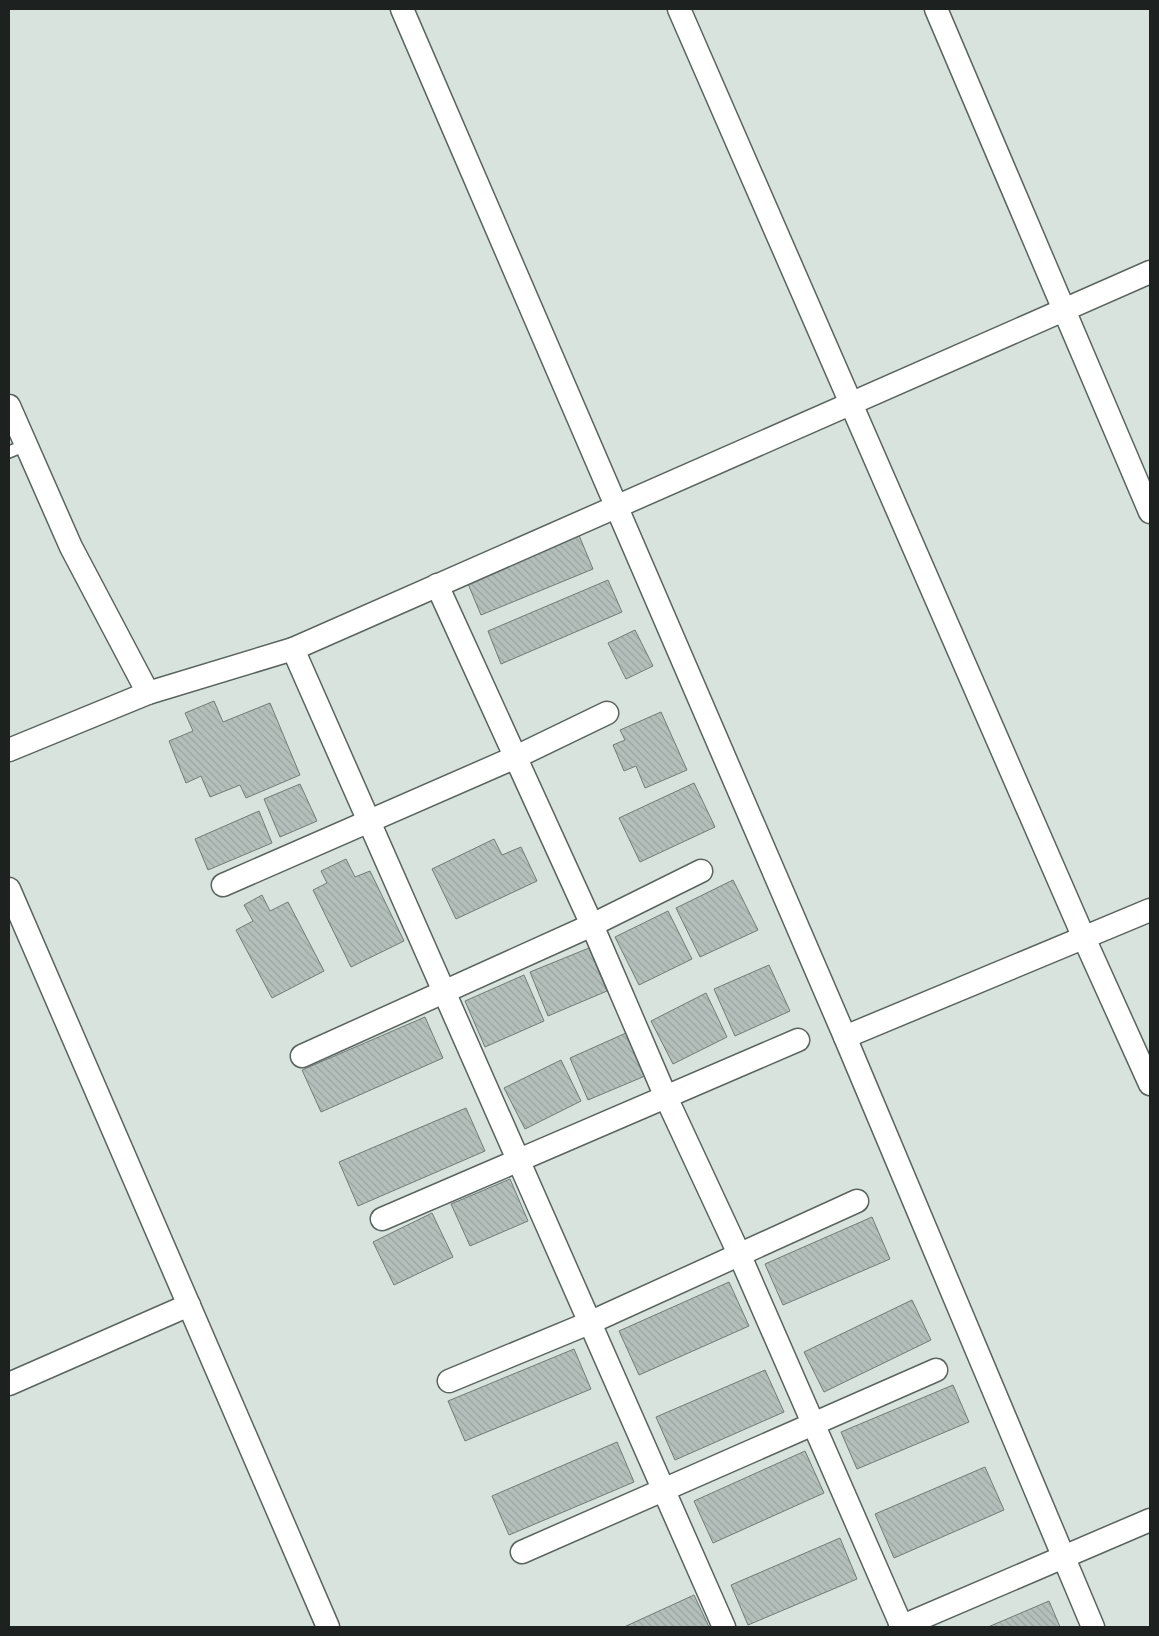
<svg xmlns="http://www.w3.org/2000/svg" width="1159" height="1636" viewBox="0 0 1159 1636" font-family="Lora,serif">
  <defs>
    <pattern id="building-back-hatch" width="6" height="6" patternUnits="userSpaceOnUse" patternTransform="scale(1.25)"><rect width="6" height="6" fill="#b4bfbb"/><path d="M-1 5l2 2M0 0l6 6M5-1l2 2" fill="none" stroke="#9aa4a0"/></pattern>
  </defs>
  <rect width="100%" height="100%" fill="#d8e3de"/>
  <!-- building -->
  <g fill="url(#building-back-hatch)" stroke="#717b77">
    <polygon points="578,533 593,569 481,615 466,579"/>
    <polygon points="608,580 622,612 501,664 488,631"/>
    <polygon points="635,630 653,666 626,679 608,643"/>
    <polygon points="214,701 223,722 270,703 300,775 246,798 240,785 210,797 201,776 186,783 169,741 193,731 185,713"/>
    <polygon points="661,712 687,770 645,788 636,766 624,771 613,745 625,740 620,730"/>
    <polygon points="694,783 715,827 640,862 619,818"/>
    <polygon points="300,784 317,821 280,837 264,799"/>
    <polygon points="259,811 272,843 208,870 195,839"/>
    <polygon points="494,839 502,855 521,847 537,881 456,919 432,869"/>
    <polygon points="346,859 355,877 370,871 404,941 351,967 313,890 327,883 321,871"/>
    <polygon points="733,880 758,930 700,957 676,908"/>
    <polygon points="262,895 270,911 288,902 324,971 272,998 236,930 253,921 244,905"/>
    <polygon points="668,911 692,959 639,985 615,937"/>
    <polygon points="589,948 607,991 548,1016 530,972"/>
    <polygon points="769,965 790,1011 735,1036 714,989"/>
    <polygon points="524,975 544,1021 485,1047 465,1001"/>
    <polygon points="706,993 727,1037 673,1064 651,1021"/>
    <polygon points="425,1017 443,1058 321,1112 302,1070"/>
    <polygon points="626,1033 645,1076 588,1100 570,1058"/>
    <polygon points="561,1060 581,1101 525,1129 504,1088"/>
    <polygon points="466,1108 485,1151 358,1206 339,1162"/>
    <polygon points="510,1179 528,1221 470,1246 451,1204"/>
    <polygon points="432,1213 453,1257 394,1285 373,1242"/>
    <polygon points="872,1217 890,1259 783,1305 765,1264"/>
    <polygon points="729,1282 749,1326 639,1375 619,1331"/>
    <polygon points="912,1300 931,1340 824,1392 804,1352"/>
    <polygon points="574,1349 591,1389 465,1441 448,1401"/>
    <polygon points="765,1370 784,1412 675,1460 656,1417"/>
    <polygon points="953,1385 969,1422 857,1469 841,1432"/>
    <polygon points="617,1442 634,1482 509,1535 492,1496"/>
    <polygon points="805,1451 824,1493 713,1543 694,1501"/>
    <polygon points="985,1467 1004,1510 894,1558 875,1514"/>
    <polygon points="840,1538 857,1579 748,1625 731,1585"/>
    <polygon points="694,1595 709,1627 624,1627"/>
    <polygon points="1049,1601 1060,1627 988,1627"/>
  </g>
  <g fill="none" stroke-linecap="round" stroke-linejoin="round">
    <defs>
      <polyline id="lane" points="9,452 26,445"/>
      <g id="street">
        <polyline points="402,9 845,1037 1093,1627"/>
        <polyline points="679,9 1084,938 1150,1084"/>
        <polyline points="936,9 1150,512"/>
        <polyline points="9,406 71,547 148,693"/>
        <polyline points="437,585 592,925 665,1095 740,1256 902,1627"/>
        <polyline points="293,649 724,1627"/>
        <polyline points="9,750 148,693 293,649 1150,272"/>
        <polyline points="223,885 516,757 607,713"/>
        <polyline points="9,889 328,1627"/>
        <polyline points="845,1037 1150,910"/>
        <polyline points="302,1056 592,925 701,871"/>
        <polyline points="382,1219 798,1040"/>
        <polyline points="449,1381 589,1323 857,1201"/>
        <polyline points="9,1384 189,1305"/>
        <polyline points="522,1552 936,1370"/>
        <polyline points="900,1627 1150,1520"/>
      </g>
    </defs>
    <!-- lane casing -->
    <use href="#lane" stroke="#5a645f" stroke-width="14"/>
    <!-- street casing -->
    <use href="#street" stroke="#5a645f" stroke-width="25"/>
    <!-- lane -->
    <use href="#lane" stroke="#fff" stroke-width="11"/>
    <!-- street -->
    <use href="#street" stroke="#fff" stroke-width="22"/>
  </g>
  <!-- border -->
  <rect width="1159" height="1636" fill="none" stroke="#1d211f" stroke-width="20"/>
</svg>
